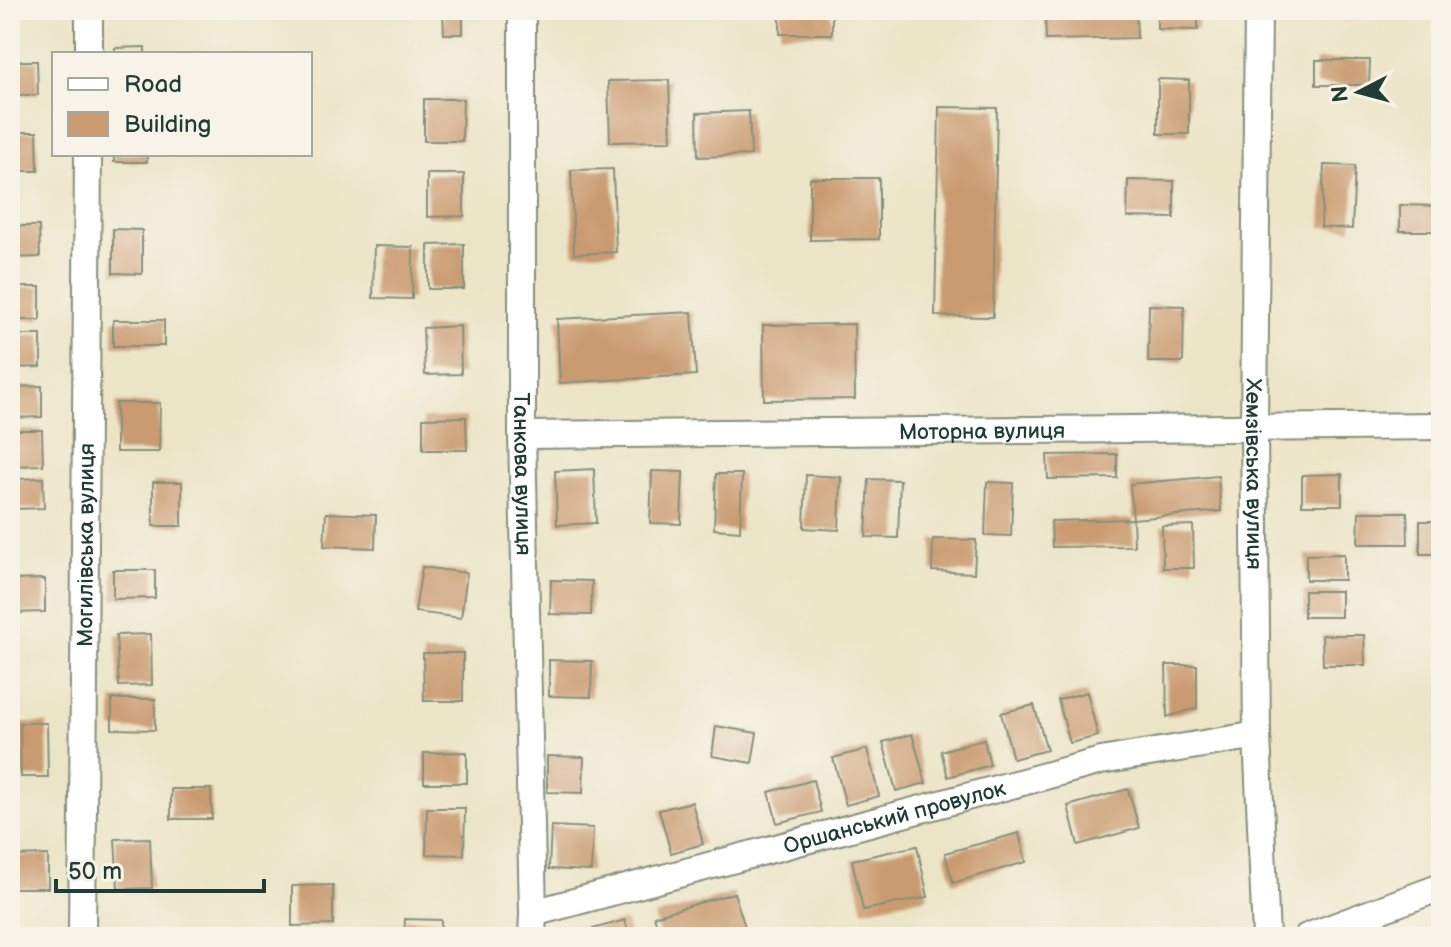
<svg xmlns="http://www.w3.org/2000/svg" width="1451" height="947" viewBox="0 0 1451 947" font-family="'Balsamiq Sans',sans-serif">
  <rect width="100%" height="100%" fill="#f7f3e8"/>
  <filter id="ink" filterUnits="userSpaceOnUse"><feTurbulence type="fractalNoise" baseFrequency=".0125" numOctaves="2"/><feDisplacementMap in="SourceGraphic" scale="16" xChannelSelector="R" yChannelSelector="G"/><feConvolveMatrix kernelMatrix="1 2 1 2 8 2 1 2 1" color-interpolation-filters="sRGB"/></filter>
  <filter id="wash" filterUnits="userSpaceOnUse"><feTurbulence type="fractalNoise" baseFrequency=".006" numOctaves="4" result="noise"/><feDisplacementMap in="SourceGraphic" scale="32" xChannelSelector="R" yChannelSelector="G"/><feGaussianBlur stdDeviation="1.8" result="paint"/><feColorMatrix in="noise" values="0 0 0 0 0 0 0 0 0 0 0 0 0 0 0 0 0 1.4 0 .05"/><feComposite in="paint" operator="in"/></filter>
  <g filter="url(#wash)">
    <rect width="100%" height="100%" fill="#ece4c6"/>
    <g id="blocks">
      <!-- building -->
      <g fill="#ca9b71">
        <polygon points="443,10 463,10 463,34 444,34"/>
        <rect x="780" y="10" width="52" height="24"/>
        <polygon points="1045,10 1136,10 1137,38 1046,40"/>
        <polygon points="1157,10 1198,10 1198,30 1157,29"/>
        <polygon points="1323,10 1360,10 1360,20 1323,19"/>
        <polygon points="145,47 145,54 115,54 115,48"/>
        <polygon points="1316,60 1370,60 1369,85 1316,85"/>
        <polygon points="10,61 37,61 38,95 10,95"/>
        <polygon points="1158,79 1189,80 1189,134 1158,134"/>
        <polygon points="669,80 671,141 610,142 608,81"/>
        <polygon points="424,99 463,99 462,141 424,141"/>
        <polygon points="939,107 997,108 993,317 935,316"/>
        <polygon points="749,111 751,155 698,157 697,113"/>
        <polygon points="11,132 37,132 38,171 11,171"/>
        <rect x="114" y="154" width="33" height="8"/>
        <polygon points="1324,165 1355,166 1352,229 1321,227"/>
        <polygon points="613,169 616,252 574,254 571,170"/>
        <polygon points="427,174 464,174 464,216 427,217"/>
        <polygon points="810,178 879,178 879,239 810,240"/>
        <polygon points="1128,180 1174,181 1174,218 1127,217"/>
        <polygon points="1400,205 1441,206 1441,231 1400,231"/>
        <polygon points="10,226 39,226 40,257 10,258"/>
        <polygon points="113,229 142,230 142,274 113,273"/>
        <polygon points="464,244 464,289 428,289 428,245"/>
        <polygon points="374,246 413,247 412,299 373,298"/>
        <rect x="10" y="287" width="30" height="33"/>
        <polygon points="1149,305 1184,306 1183,362 1148,362"/>
        <polygon points="692,312 696,375 560,383 557,319"/>
        <rect x="113" y="320" width="51" height="26"/>
        <polygon points="854,324 855,399 764,400 763,325"/>
        <polygon points="460,326 461,374 425,375 423,328"/>
        <polygon points="10,335 41,335 41,367 10,368"/>
        <polygon points="42,386 42,417 10,418 10,387"/>
        <polygon points="116,403 160,403 159,452 116,452"/>
        <polygon points="466,417 467,450 423,450 423,418"/>
        <polygon points="10,430 42,430 43,465 10,466"/>
        <polygon points="1117,454 1117,478 1048,479 1047,455"/>
        <polygon points="594,469 596,523 557,525 555,471"/>
        <polygon points="652,471 683,472 681,524 650,523"/>
        <polygon points="716,474 742,474 740,531 714,529"/>
        <polygon points="1342,474 1342,505 1302,505 1302,475"/>
        <polygon points="806,475 841,477 839,530 804,528"/>
        <polygon points="1218,476 1221,511 1133,519 1130,484"/>
        <polygon points="43,478 44,508 13,509 12,479"/>
        <polygon points="869,479 900,480 898,538 866,537"/>
        <rect x="153" y="482" width="29" height="44"/>
        <polygon points="987,482 1013,483 1011,536 985,535"/>
        <polygon points="1359,512 1407,512 1408,544 1358,544"/>
        <polygon points="326,513 376,515 375,548 324,546"/>
        <polygon points="1133,519 1134,546 1052,547 1051,521"/>
        <rect x="1420" y="521" width="21" height="33"/>
        <polygon points="1193,525 1194,568 1163,568 1162,526"/>
        <polygon points="933,539 976,540 974,573 932,571"/>
        <polygon points="1344,554 1344,580 1306,580 1306,555"/>
        <polygon points="422,567 467,573 461,618 415,612"/>
        <polygon points="113,570 155,570 155,598 113,599"/>
        <polygon points="45,579 45,612 10,613 10,580"/>
        <polygon points="551,580 592,581 591,615 550,614"/>
        <rect x="1304" y="591" width="37" height="26"/>
        <polygon points="151,634 152,685 119,686 116,635"/>
        <polygon points="1322,635 1364,635 1365,665 1323,665"/>
        <polygon points="423,653 463,653 463,701 424,701"/>
        <polygon points="549,660 592,661 591,697 549,696"/>
        <polygon points="1166,665 1197,665 1197,708 1167,717"/>
        <polygon points="1087,692 1098,736 1070,743 1058,700"/>
        <polygon points="112,699 155,699 155,730 112,729"/>
        <polygon points="1034,705 1047,750 1013,759 1001,713"/>
        <polygon points="20,723 47,723 48,777 21,777"/>
        <polygon points="716,726 757,733 752,763 712,756"/>
        <polygon points="912,734 926,783 896,791 883,742"/>
        <polygon points="984,739 990,765 948,777 941,751"/>
        <polygon points="867,749 879,796 846,805 833,758"/>
        <polygon points="467,752 467,783 424,783 424,753"/>
        <polygon points="547,756 584,757 583,793 547,792"/>
        <polygon points="813,780 821,812 777,823 769,792"/>
        <polygon points="171,789 211,789 212,819 171,819"/>
        <polygon points="1128,789 1139,828 1078,845 1068,806"/>
        <polygon points="692,802 703,844 671,853 659,810"/>
        <polygon points="427,808 465,808 464,855 426,854"/>
        <polygon points="551,826 593,828 591,871 549,869"/>
        <polygon points="1019,833 1026,862 953,883 945,853"/>
        <polygon points="150,838 152,888 118,889 115,839"/>
        <polygon points="917,846 928,897 863,910 852,860"/>
        <polygon points="48,855 48,888 10,888 10,856"/>
        <polygon points="333,885 333,925 292,926 292,886"/>
        <polygon points="734,893 748,936 660,937 654,916"/>
        <polygon points="405,919 441,920 441,937 404,937"/>
        <polygon points="625,920 630,937 568,937 568,936"/>
      </g>
    </g>
  </g>
  <g filter="url(#ink)">
    <use href="#blocks" fill-opacity="0" stroke="#86907d" stroke-width="2"/>
    <g fill="none" stroke-linecap="round" stroke-linejoin="round">
      <defs>
        <g id="street">
          <path id="s1" d="M522,10V435L533,913L532,937"/>
          <path id="s2" d="M1258,10L1254,428L1257,735L1266,937"/>
          <polyline points="89,54 89,10"/>
          <path id="s3" d="M522,435L1441,426"/>
          <path id="s4" d="M533,913L1101,761L1257,735"/>
          <path id="s5" d="M82,937L88,154"/>
          <polyline points="1307,937 1441,887"/>
        </g>
      </defs>
      <!-- street casing -->
      <use href="#street" stroke="#86907d" stroke-width="30"/>
      <!-- street -->
      <use href="#street" stroke="#fff" stroke-width="26"/>
    </g>
  </g>
  <g text-anchor="middle" stroke-width="6" stroke-linejoin="round" paint-order="stroke">
    <!-- street labels -->
    <g font-size="22" fill="#1f3d34" stroke="#f7f3e8">
      <text dy="8" stroke="none"><textPath href="#s3" startOffset="460">Моторна вулиця</textPath></text>
      <text dy="8" stroke="none"><textPath href="#s1" startOffset="464">Танкова вулиця</textPath></text>
      <text dy="8" stroke="none"><textPath href="#s2" startOffset="464">Хемзівська вулиця</textPath></text>
      <text dy="8" stroke="none"><textPath href="#s5" startOffset="392">Могилівська вулиця</textPath></text>
      <text dy="8" stroke="none"><textPath href="#s4" startOffset="374">Оршанський провулок</textPath></text>
    </g>
  </g>
  <!-- margin -->
  <rect width="1451" height="947" fill="none" stroke="#f7f3e8" stroke-width="40"/>
  <!-- legend -->
  <rect x="52" y="52" width="260" height="104" fill="#f7f3e8" stroke="#a1aaa0" stroke-width="2"/>
  <rect x="68" y="78" width="40" height="12" fill="#ffffff" stroke="#a1aaa0" stroke-width="2"/>
  <text x="124" y="92" font-size="24" fill="#1f3d34">Road</text>
  <rect x="68" y="112" width="40" height="24" fill="#ca9b71" stroke="#a1aaa0" stroke-width="2"/>
  <text x="124" y="132" font-size="24" fill="#1f3d34">Building</text>
  <!-- north arrow -->
  <g transform="translate(1359 92) rotate(264)" stroke="#f7f3e8" stroke-width="6" paint-order="stroke">
  <path d="M0-6L14 30L0 20L-14 30Z" fill="#1f3d34"/>
  <text y="-12" font-size="22" font-weight="bold" text-anchor="middle" fill="#1f3d34">N</text>
  </g>
  <!-- scale -->
  <path d="M56 879v12h208v-12" fill="none" stroke="#1f3d34" stroke-width="4"/>
  <text x="68" y="879" font-size="24" fill="#1f3d34" stroke="#f7f3e8" stroke-width="6" paint-order="stroke">50 m</text>
</svg>
